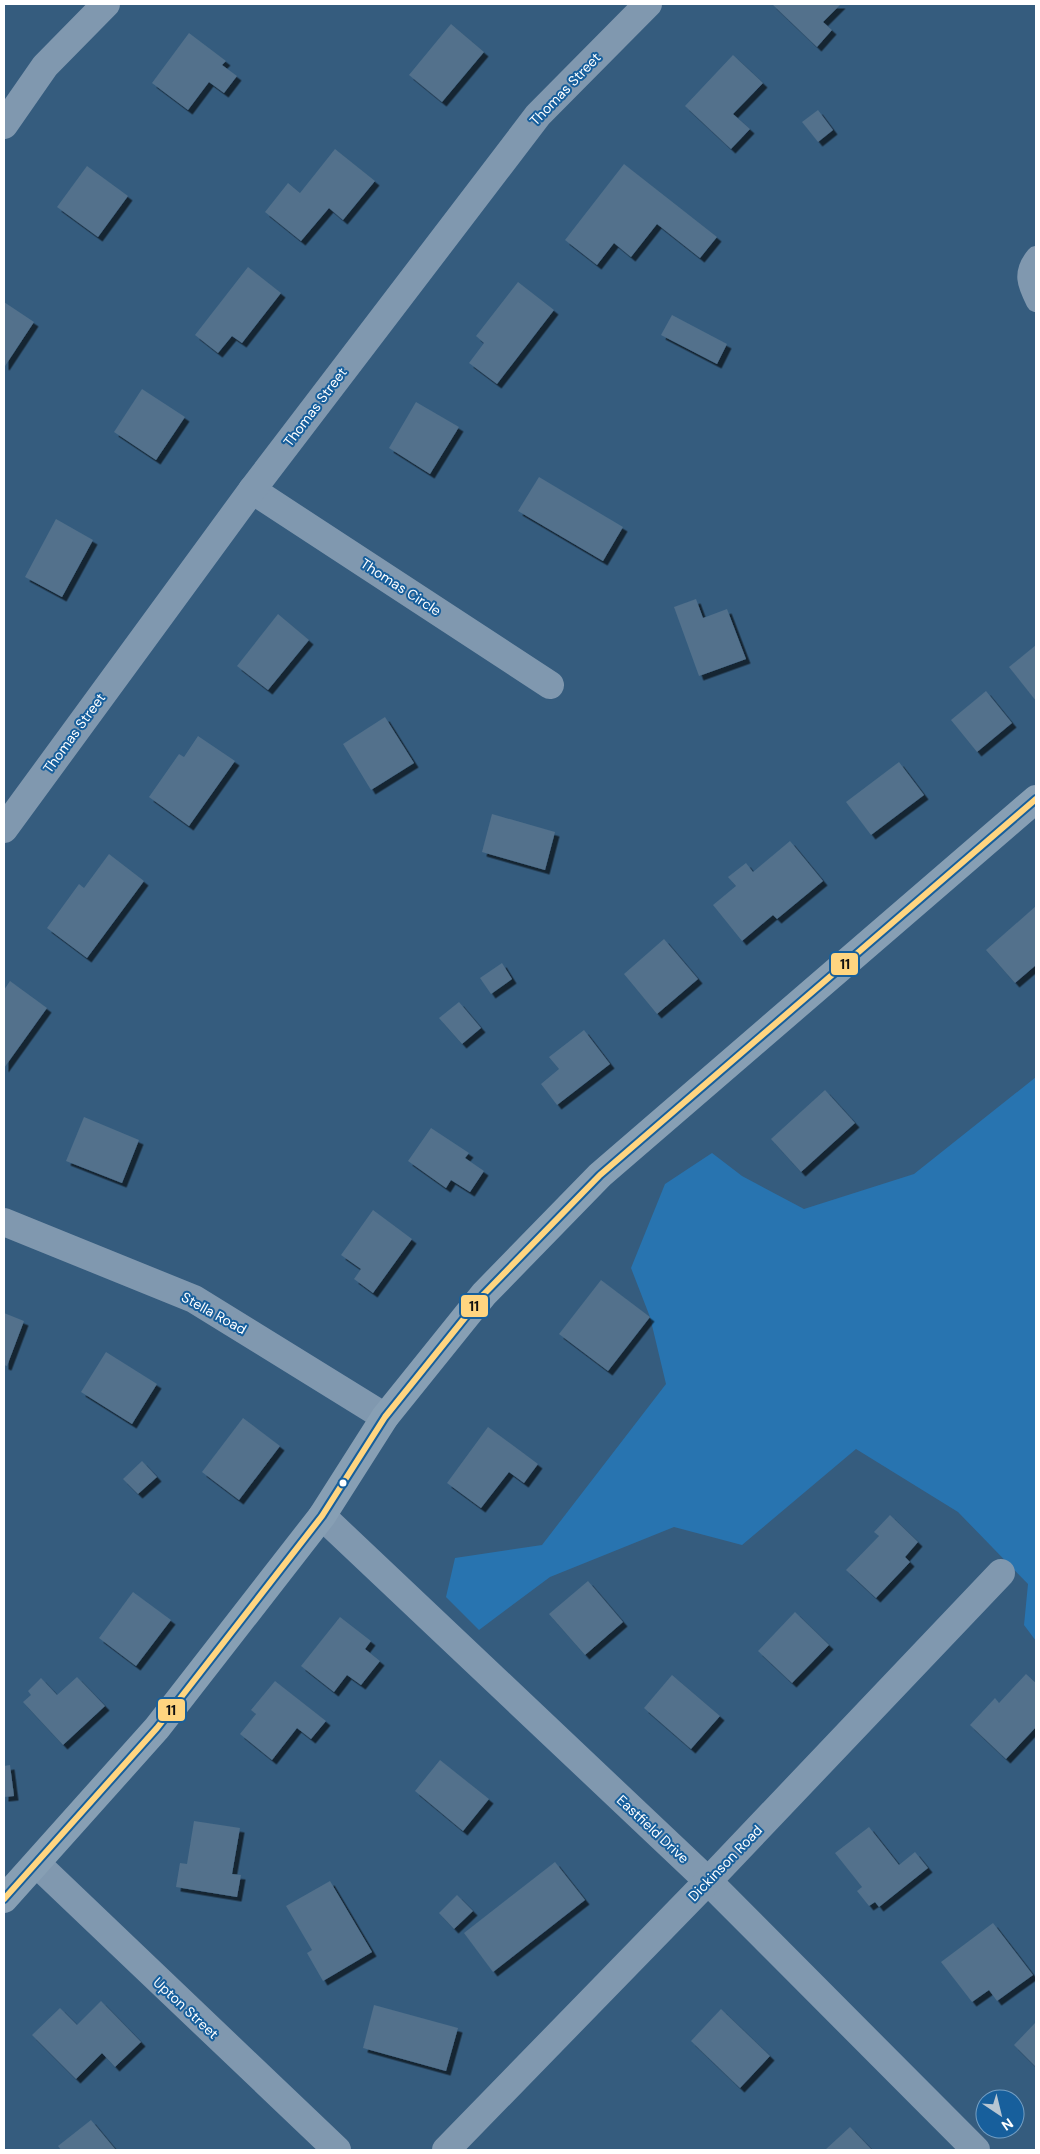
<svg xmlns="http://www.w3.org/2000/svg" width="1040" height="2154" viewBox="0 0 1040 2154" font-family="'DM Sans',sans-serif">
  <defs>
    <filter id="shadow"><feDropShadow dx="4.5" dy="4.5" stdDeviation="0" flood-color="#0009"/></filter>
  </defs>
  <rect width="100%" height="100%" fill="#355c7e"/>
  <!-- green -->
  <polygon fill="#2874b0" points="1036,1077 1036,1641 1024,1625 1028,1584 958,1512 856,1449 742,1545 674,1527 550,1577 479,1630 446,1597 455,1558 542,1545 666,1384 650,1317 631,1268 665,1184 712,1153 742,1176 804,1209 914,1174"/>
  <!-- building -->
  <g fill="#52718c" filter="url(#shadow)">
    <polygon points="772,4 841,4 823,22 832,30 817,47"/>
    <polygon points="451,24 484,52 442,102 409,75"/>
    <polygon points="189,33 226,61 222,65 237,76 224,93 209,82 188,110 152,83"/>
    <polygon points="733,55 763,83 733,114 750,129 731,149 685,106"/>
    <polygon points="818,110 833,130 818,142 802,122"/>
    <polygon points="335,149 375,181 343,220 329,208 301,241 265,212 288,183 300,193"/>
    <polygon points="624,164 717,237 700,258 657,224 631,257 614,243 597,265 565,240"/>
    <polygon points="87,166 128,196 98,237 57,207"/>
    <polygon points="248,267 281,293 242,343 232,336 218,353 195,335"/>
    <polygon points="518,282 554,310 497,384 469,363 484,343 476,336"/>
    <polygon points="4,302 34,322 5,366 4,365"/>
    <polygon points="672,315 727,344 717,364 661,335"/>
    <polygon points="142,389 185,417 156,460 114,432"/>
    <polygon points="416,402 459,427 430,474 389,448"/>
    <polygon points="539,477 623,527 603,561 518,511"/>
    <polygon points="56,519 93,540 62,597 25,577"/>
    <polygon points="696,599 703,618 727,609 746,659 699,676 674,607"/>
    <polygon points="278,614 309,640 268,690 237,666"/>
    <polygon points="1036,645 1036,701 1009,667"/>
    <polygon points="986,691 1012,723 977,752 951,720"/>
    <polygon points="385,717 414,763 371,790 343,744"/>
    <polygon points="198,736 235,761 189,826 149,797 179,754 184,757"/>
    <polygon points="899,762 924,795 871,835 846,802"/>
    <polygon points="492,814 555,832 545,870 482,852"/>
    <polygon points="790,841 823,881 777,919 773,915 742,941 713,905 736,886 728,877 746,863 753,872"/>
    <polygon points="109,854 144,881 87,958 47,928 79,884 84,888"/>
    <polygon points="1036,906 1036,965 1015,983 986,950"/>
    <polygon points="664,939 698,979 657,1014 624,974"/>
    <polygon points="502,963 512,979 491,994 480,978"/>
    <polygon points="10,981 47,1008 4,1068 4,990"/>
    <polygon points="459,1002 481,1028 462,1044 439,1018"/>
    <polygon points="584,1030 610,1064 557,1105 541,1084 559,1069 549,1057"/>
    <polygon points="825,1090 855,1123 801,1172 771,1139"/>
    <polygon points="84,1117 139,1140 122,1183 66,1161"/>
    <polygon points="431,1128 469,1153 465,1158 484,1171 470,1192 451,1180 446,1188 408,1161"/>
    <polygon points="373,1210 412,1239 373,1293 354,1279 361,1269 341,1255"/>
    <polygon points="601,1280 650,1317 608,1371 559,1334"/>
    <polygon points="4,1313 24,1321 7,1366 4,1365"/>
    <polygon points="106,1352 157,1384 132,1424 81,1392"/>
    <polygon points="243,1418 280,1446 239,1500 202,1472"/>
    <polygon points="488,1427 538,1464 524,1483 509,1472 481,1508 447,1483"/>
    <polygon points="142,1461 157,1477 138,1494 123,1479"/>
    <polygon points="890,1515 918,1542 905,1557 910,1562 876,1598 846,1570 879,1536 874,1532"/>
    <polygon points="588,1581 623,1622 585,1655 549,1614"/>
    <polygon points="133,1592 171,1620 136,1666 99,1638"/>
    <polygon points="795,1612 829,1645 792,1683 758,1651"/>
    <polygon points="340,1617 371,1641 365,1649 380,1661 361,1685 347,1675 334,1692 301,1666"/>
    <polygon points="1026,1674 1036,1683 1036,1727 1006,1759 970,1725 995,1698 999,1703"/>
    <polygon points="672,1675 720,1716 691,1749 644,1708"/>
    <polygon points="77,1677 105,1706 63,1745 23,1702 31,1695 28,1691 41,1678 57,1695"/>
    <polygon points="275,1681 326,1721 311,1739 297,1728 272,1760 240,1734 256,1714 251,1710"/>
    <polygon points="440,1760 489,1799 463,1831 415,1791"/>
    <polygon points="10,1765 14,1796 4,1797 4,1766"/>
    <polygon points="194,1821 240,1828 232,1874 241,1875 237,1897 176,1887 180,1863 187,1864"/>
    <polygon points="869,1827 899,1865 915,1852 928,1868 879,1907 875,1902 869,1906 857,1891 862,1887 835,1853"/>
    <polygon points="555,1862 585,1900 493,1972 464,1933"/>
    <polygon points="330,1881 372,1952 323,1981 307,1953 312,1950 286,1906"/>
    <polygon points="457,1895 473,1911 454,1929 439,1913"/>
    <polygon points="993,1923 1033,1975 997,2001 989,1990 972,2002 941,1962"/>
    <polygon points="101,2001 141,2042 115,2067 102,2053 76,2079 32,2035 60,2008 77,2025"/>
    <polygon points="374,2005 458,2028 446,2071 363,2048"/>
    <polygon points="721,2009 770,2056 740,2088 691,2041"/>
    <polygon points="1036,2022 1036,2067 1014,2045"/>
    <polygon points="91,2120 115,2149 61,2150 58,2146"/>
    <polygon points="850,2127 872,2150 825,2150"/>
  </g>
  <g fill="none" stroke-linecap="round" stroke-linejoin="round">
    <!-- service -->
    <path stroke="#8098af" stroke-width="20" d="M1036,256C1022,273 1027,284 1036,302"/>
    <!-- minor -->
    <g stroke="#8098af" stroke-width="28">
      <polyline points="4,125 45,66 106,4"/>
      <polyline points="252,490 550,685"/>
      <polyline points="4,829 252,490 538,115 648,4"/>
      <polyline points="4,1222 194,1299 385,1417"/>
      <polyline points="322,1516 708,1881 976,2150"/>
      <polyline points="37,1864 337,2150"/>
      <polyline points="446,2150 708,1881 1001,1573"/>
    </g>
    <!-- secondary -->
    <polyline stroke="#879fb4" stroke-width="28" points="4,1899 157,1728 322,1516 385,1417 484,1294 600,1175 1036,799"/>
    <defs>
      <polyline id="bus-1" points="4,1899 157,1728 322,1516 385,1417 484,1294 600,1175 1036,799"/>
    </defs>
    <!-- bus-1 casing -->
    <use href="#bus-1" stroke="#175f9c" stroke-width="10"/>
    <!-- bus-1 -->
    <use href="#bus-1" stroke="#ffd580" stroke-width="6"/>
  </g>
  <!-- markers -->
  <circle fill="#fff" stroke="#175f9c" stroke-width="2" cx="343" cy="1483" r="4.5"/>
  <g text-anchor="middle" stroke-width="4" stroke-linejoin="round" paint-order="stroke">
    <!-- street labels -->
    <g font-size="14" fill="#fff" stroke="#175f9c">
      <text transform="translate(565 89) rotate(-46)" y="5">Thomas Street</text>
      <text transform="translate(315 407) rotate(-53)" y="5">Thomas Street</text>
      <text transform="translate(401 587) rotate(33)" y="5">Thomas Circle</text>
      <text transform="translate(74 733) rotate(-54)" y="5">Thomas Street</text>
      <text transform="translate(214 1313) rotate(29)" y="5">Stella Road</text>
      <text transform="translate(653 1829) rotate(43)" y="5">Eastfield Drive</text>
      <text transform="translate(725 1863) rotate(-46)" y="5">Dickinson Road</text>
      <text transform="translate(186 2008) rotate(43)" y="5">Upton Street</text>
    </g>
  </g>
  <g stroke="#175f9c" stroke-width="2">
    <rect x="830" y="952" width="29" height="24" rx="5" fill="#ffd580"/>
    <rect x="460" y="1294" width="29" height="24" rx="5" fill="#ffd580"/>
    <rect x="157" y="1698" width="29" height="24" rx="5" fill="#ffd580"/>
  </g>
  <g font-size="14" text-anchor="middle" font-weight="bold" fill="#111">
    <text x="845" y="969">11</text>
    <text x="474" y="1311">11</text>
    <text x="171" y="1715">11</text>
  </g>
  <!-- border -->
  <rect width="1040" height="2154" fill="none" stroke="#ffffff" stroke-width="10"/>
  <!-- north arrow -->
  <g transform="translate(1000 2114) rotate(145)"><circle r="24" fill="#175f9c" stroke="#749fc4"/>
  <path d="M0-4L9 19L0 12L-9 19Z" fill="#b8c6d2"/>
  <text y="-8" font-size="14" font-weight="bold" text-anchor="middle" fill="#ffffff">N</text>
  </g>
</svg>
